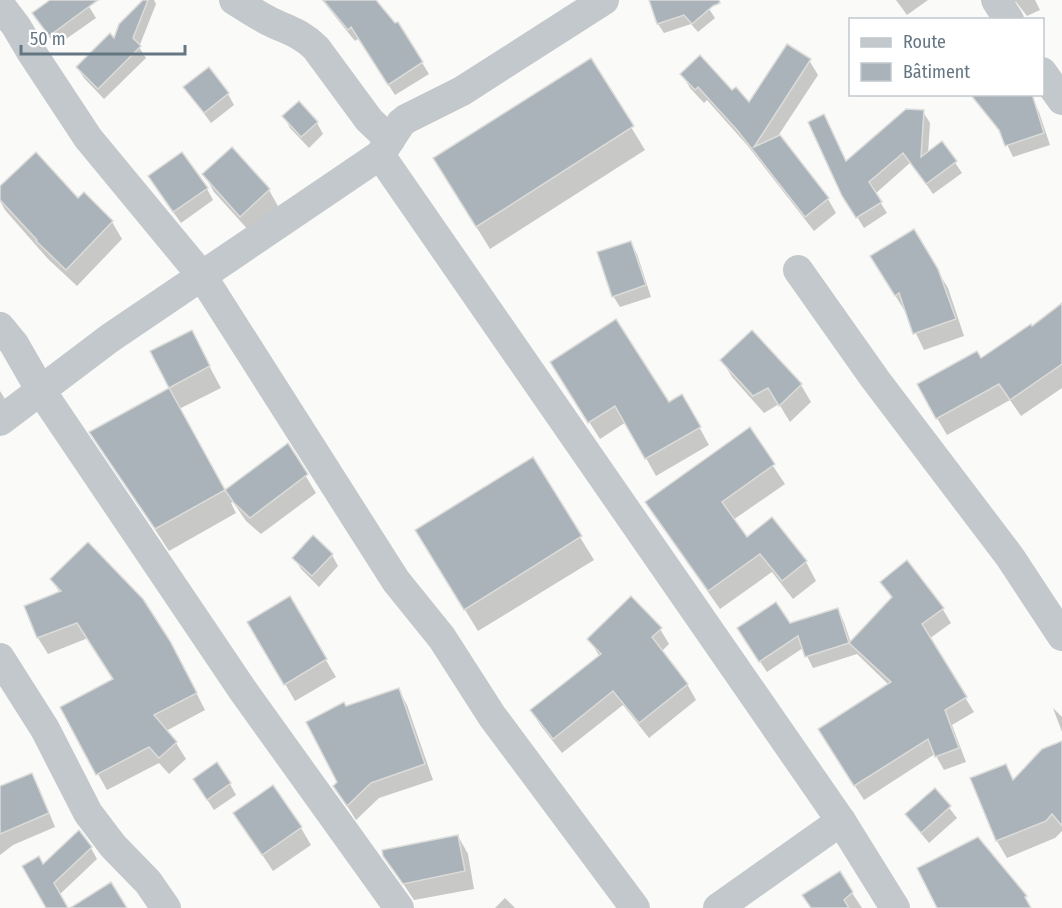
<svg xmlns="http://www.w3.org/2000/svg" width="1062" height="908" viewBox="0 0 1062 908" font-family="'Fira Sans Condensed',sans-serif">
  <rect width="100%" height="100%" fill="#fafaf8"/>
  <!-- shadow -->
  <g fill="#0003">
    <polygon points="53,0 85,0 96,18 56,46 41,25"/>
    <polygon points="145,0 154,0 156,4 139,47 146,58 104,99 84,78 77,67 114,42"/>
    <polygon points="322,0 374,0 395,25 398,24 429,74 395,95 359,38 355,41"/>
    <polygon points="657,0 714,0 709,9 715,18 698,32 691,24 664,33 658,24"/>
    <polygon points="896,0 928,0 907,15"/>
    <polygon points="1007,0 1035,0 1040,10 1027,16 1016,2"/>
    <polygon points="590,60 645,150 490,249 448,181"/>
    <polygon points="809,60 818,75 778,136 828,199 836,213 814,231 747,145 707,100 704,103 690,88 682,74 732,92 749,104"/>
    <polygon points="185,88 228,94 234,105 211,123"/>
    <polygon points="971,94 1033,100 1039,112 1050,145 1013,157 1003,136"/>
    <polygon points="298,103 317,123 323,134 309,148 290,128 284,116"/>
    <polygon points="923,112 930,123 928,154 942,143 962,173 933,194 911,162 875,194 887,213 864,228 851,207 846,163"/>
    <polygon points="232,149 269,190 279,208 251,233 214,192 204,174"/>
    <polygon points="0,188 78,200 84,194 112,222 122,239 77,286 48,259 5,210 0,201"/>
    <polygon points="156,188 207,189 213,200 181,223"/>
    <polygon points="630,242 637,254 651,297 620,307 613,296"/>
    <polygon points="937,270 948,288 964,336 924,350 906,313 882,274"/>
    <polygon points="1062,305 1062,388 1021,416 1010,400 947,435 937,418 981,360 1032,328"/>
    <polygon points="191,332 221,388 179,409 225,492 287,445 316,493 261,534 246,521 233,502 231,503 236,513 169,551 91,432 171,388 152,352"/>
    <polygon points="752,332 801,385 811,402 790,422 779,404 764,413 732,377 722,360"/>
    <polygon points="562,379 668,404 682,396 709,445 656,476 626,422 600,439"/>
    <polygon points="0,391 5,399 0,403"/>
    <polygon points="749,430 785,484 733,520 747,540 806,562 816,581 793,599 772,572 720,609 658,521 647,503"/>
    <polygon points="532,459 594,560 478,631 430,553"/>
    <polygon points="332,555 338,566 319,587 301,569 294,558"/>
    <polygon points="52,580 179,659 205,710 166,731 176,743 186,759 169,774 159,763 107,790 98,774 114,680 88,638 48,654 38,638 26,607 60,593"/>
    <polygon points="882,582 942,608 951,623 929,639 974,712 952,725 966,762 944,770 935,754 864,800 828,744 889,685 857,654 813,668 803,648 767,672 745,639 838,610 844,622 851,643 892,599"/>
    <polygon points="289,598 336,677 295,701 249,622"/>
    <polygon points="660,629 669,644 661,652 687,684 696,700 649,738 623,705 562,753 541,726 532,711 600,657 589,639"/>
    <polygon points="399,690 407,705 433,780 379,798 356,820 335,787 339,782 346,708"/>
    <polygon points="1053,708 1062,717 1062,732"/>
    <polygon points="1062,743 1062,831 1055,838 1007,858 997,841 1005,766 1014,781"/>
    <polygon points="31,775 39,788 55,827 13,845 0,855 0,788"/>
    <polygon points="230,784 236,795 214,810 201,790"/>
    <polygon points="935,790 957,818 929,843 914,825 907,814"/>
    <polygon points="235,814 301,828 311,845 273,871"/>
    <polygon points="458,836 468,854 474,889 414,900 384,855"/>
    <polygon points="91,848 97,859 59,895 50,908 47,908 43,867"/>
    <polygon points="839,873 862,908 812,908"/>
    <polygon points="505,898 515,908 495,908"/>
  </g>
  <!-- building -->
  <g fill="#aab3b9" stroke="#dcdcda" stroke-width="1.5">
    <polygon points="50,0 98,0 49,36 32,13"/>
    <polygon points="143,0 148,0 133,38 141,46 98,89 76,67 110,33 114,38 119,24"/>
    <polygon points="323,0 376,0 395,23 398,22 423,62 388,85 351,27 348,30"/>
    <polygon points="649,0 719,0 720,3 713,6 692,24 684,15 657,24"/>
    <polygon points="787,44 811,59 754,147 780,135 829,198 805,217 737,130 698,87 695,90 680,74 700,55 732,90 736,87 749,102"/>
    <polygon points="591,58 634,126 476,227 433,158"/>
    <polygon points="209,67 229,93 204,113 183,87"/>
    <polygon points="970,94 1032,94 1044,133 1005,146 999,130"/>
    <polygon points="299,101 318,122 301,137 282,116"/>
    <polygon points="906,109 924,110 921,157 942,141 957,161 926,184 903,153 869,182 882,202 856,218 842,196 808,122 824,114 846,161"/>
    <polygon points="232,147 270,189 240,217 202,174"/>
    <polygon points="36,152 78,198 84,192 113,221 66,270 36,241 37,240 0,200 0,186"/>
    <polygon points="182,152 208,188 173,212 148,176"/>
    <polygon points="914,229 938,269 956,319 913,334 899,293 895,296 870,256"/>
    <polygon points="631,241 646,285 612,297 597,252"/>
    <polygon points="1062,303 1062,364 1010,400 999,384 936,419 917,384 977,351 981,358 1031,324 1032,326"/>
    <polygon points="616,319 669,402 682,394 701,427 645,459 615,406 588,423 550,362"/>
    <polygon points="192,330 210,366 169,388 150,351"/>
    <polygon points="752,330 802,384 779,406 768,388 753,396 720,360"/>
    <polygon points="169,388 225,490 155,529 89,432"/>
    <polygon points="750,427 775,464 722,502 747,537 772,517 807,561 782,581 760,554 708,591 645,502"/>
    <polygon points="288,443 308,474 250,518 234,503 225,490"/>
    <polygon points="533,457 582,536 464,610 415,530"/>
    <polygon points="313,535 333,554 312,576 292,558"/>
    <polygon points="88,542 143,599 170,641 197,693 154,715 177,742 159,758 149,747 96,775 60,707 113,679 77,623 37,638 24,606 61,591 50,579"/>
    <polygon points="907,560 944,608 922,624 967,697 945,710 959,748 935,757 928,739 854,786 818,729 891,682 849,643 892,597 880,582"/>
    <polygon points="290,596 327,659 284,685 247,622"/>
    <polygon points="631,596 662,628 652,637 688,684 639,723 613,691 553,739 530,710 601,654 587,639"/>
    <polygon points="776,602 790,623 838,608 849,643 805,657 798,636 759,662 737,628"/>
    <polygon points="399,688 425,764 371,783 347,806 333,786 337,782 306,722 344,702 346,706"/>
    <polygon points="1062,741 1062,826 1052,814 1046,821 996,841 970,778 1006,764 1013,780 1042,749"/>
    <polygon points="217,762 231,783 207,800 193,779"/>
    <polygon points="32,773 49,813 0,834 0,786"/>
    <polygon points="273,785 302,827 262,855 233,813"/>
    <polygon points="935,788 951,806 921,833 905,814"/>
    <polygon points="79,830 92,847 54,883 68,908 46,908 22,866 39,856 43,864"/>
    <polygon points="458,835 465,871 403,884 383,856 382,850"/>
    <polygon points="978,837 1027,896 1025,897 1031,908 937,908 917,868"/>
    <polygon points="840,871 853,892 844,900 849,908 811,908 802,895"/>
    <polygon points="111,882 127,908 70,908"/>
  </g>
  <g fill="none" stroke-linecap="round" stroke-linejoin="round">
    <!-- minor -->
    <g stroke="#c3c8cc" stroke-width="30">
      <path d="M234,0C245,7 256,14 267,20C286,30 300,32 316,48L369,120L390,140"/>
      <polyline points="996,0 1009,20"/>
      <polyline points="0,5 16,26 32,53 88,138 202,276 396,581 442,638 492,716 635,908"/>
      <polyline points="1042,72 1062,100"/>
      <polyline points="380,155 841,821 895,908"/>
      <polyline points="798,270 875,379 1010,557 1062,636"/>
      <polyline points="0,327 14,344 41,391 244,692 399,908"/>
      <polyline points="0,421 110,338 380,155 401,123 406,119 462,91 604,0"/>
      <polyline points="0,658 45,729 88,813 113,846 148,882 166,908"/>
      <polyline points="718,908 841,821"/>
    </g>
  </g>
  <!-- legend -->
  <rect x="849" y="18" width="195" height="78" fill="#ffffff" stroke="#c1c8cd" stroke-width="1.5"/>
  <rect x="861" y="38" width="30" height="9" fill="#c3c8cc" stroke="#c1c8cd" stroke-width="1.5"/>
  <text x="903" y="48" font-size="18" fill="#657683">Route</text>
  <rect x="861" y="63" width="30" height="18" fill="#aab3b9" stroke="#c1c8cd" stroke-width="1.5"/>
  <text x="903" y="78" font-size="18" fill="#657683">Bâtiment</text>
  <!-- scale -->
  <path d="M21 45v9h164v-9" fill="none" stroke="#657683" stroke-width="3"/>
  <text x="30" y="45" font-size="18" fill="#657683" stroke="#ffffff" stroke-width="4.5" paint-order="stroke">50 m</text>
</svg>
